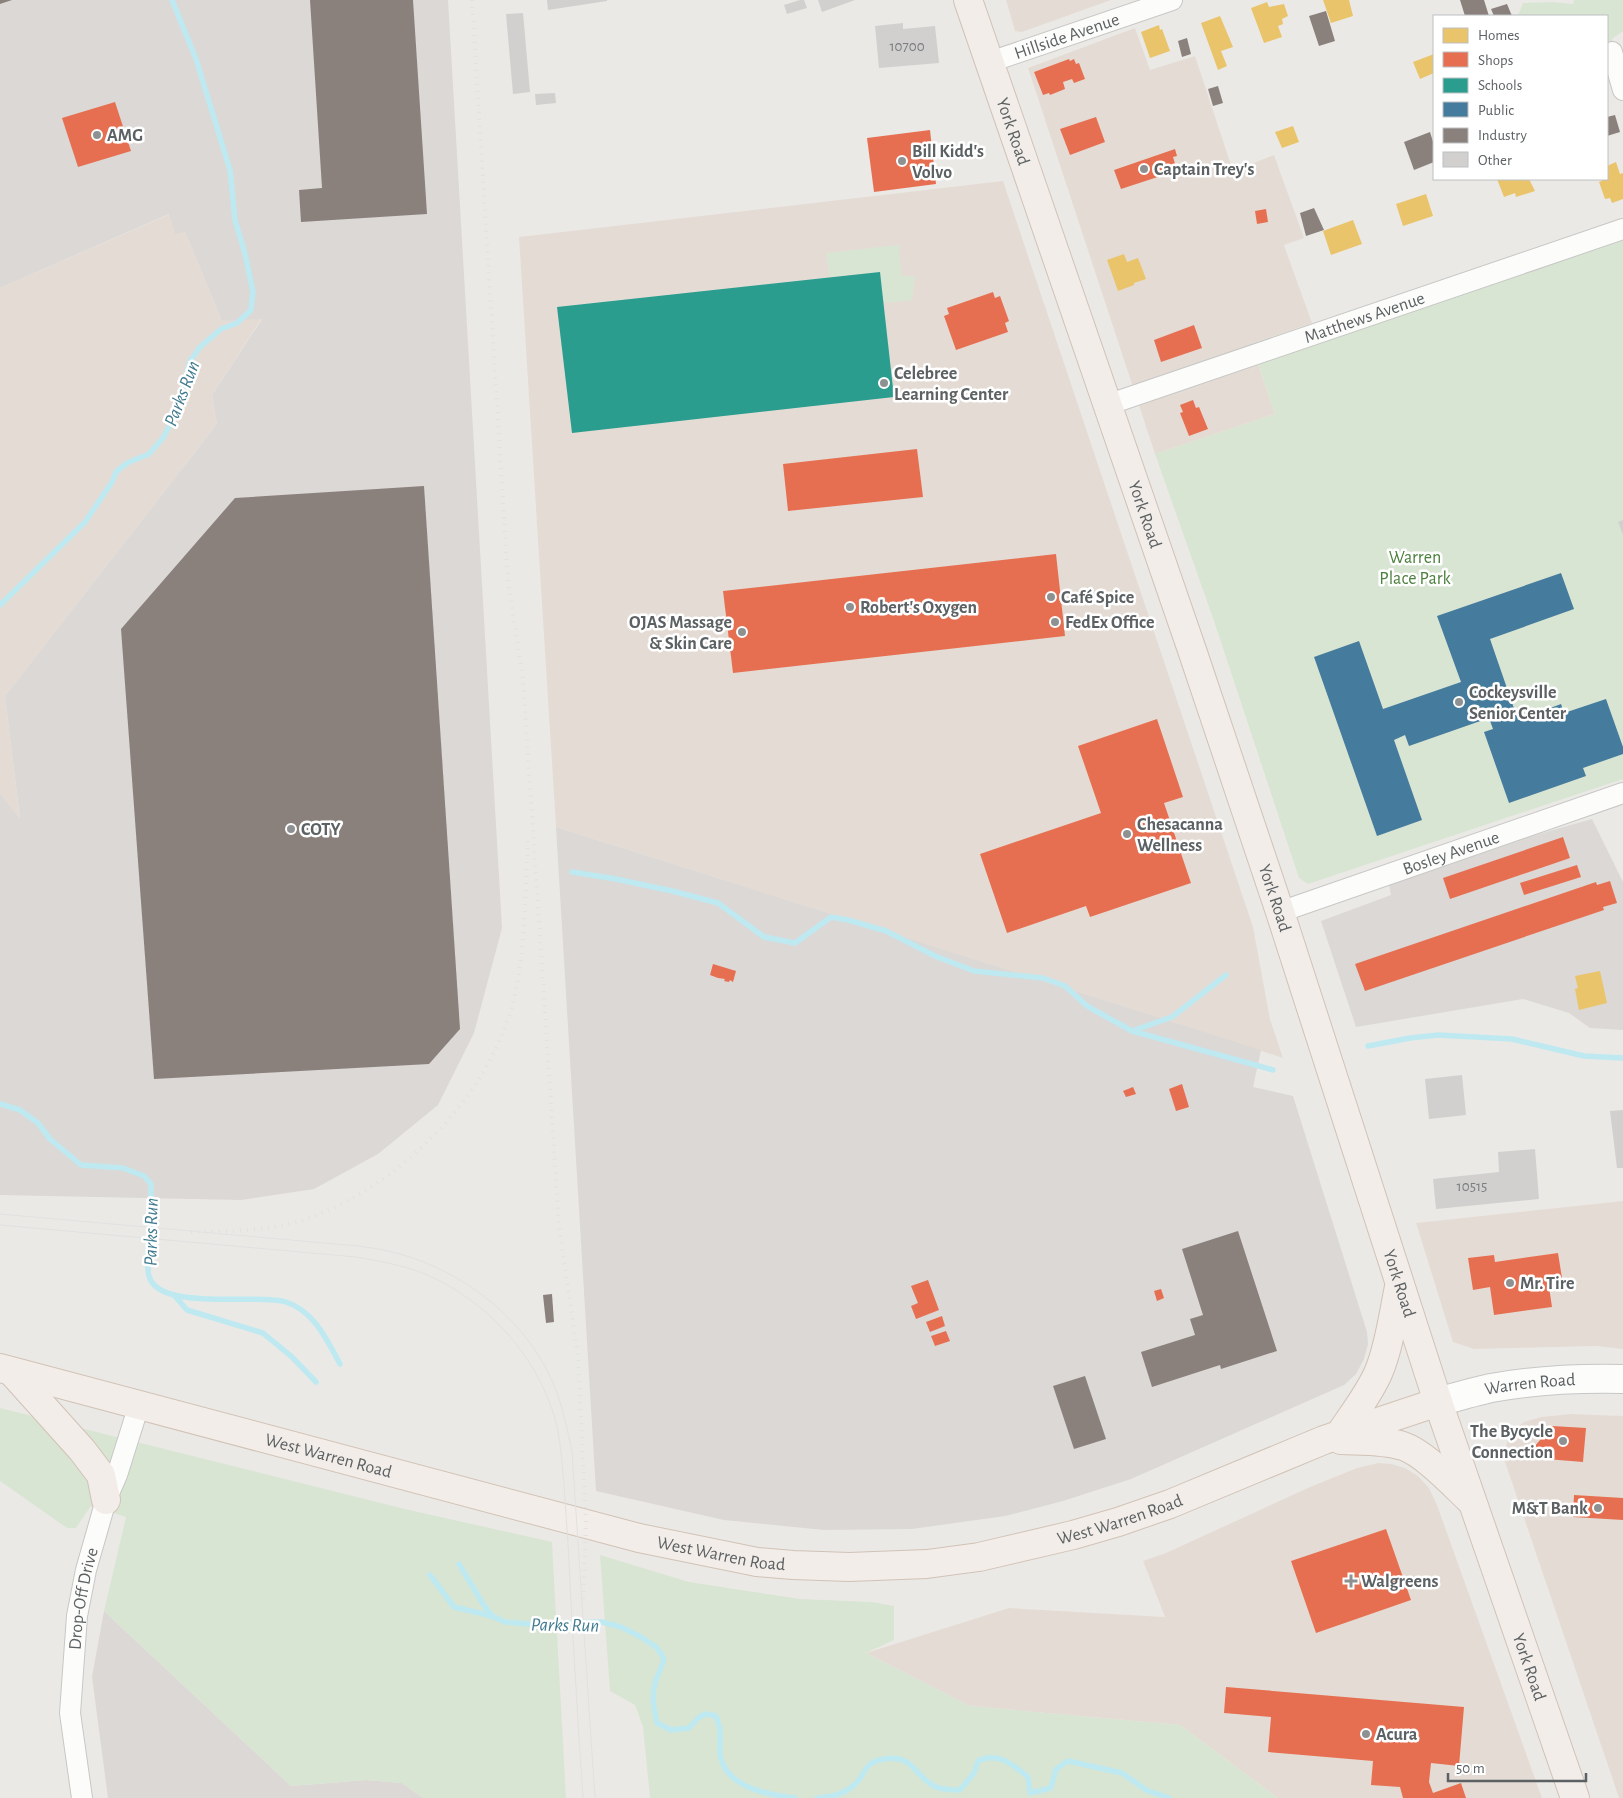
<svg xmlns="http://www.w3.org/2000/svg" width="1623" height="1798" viewBox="0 0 1623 1798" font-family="'Alegreya Sans',sans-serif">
  <rect width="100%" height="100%" fill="#ebe9e6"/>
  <!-- commercial -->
  <g fill="#e4dcd4">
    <polygon points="1006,0 1111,0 1022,32 1015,31"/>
    <polygon points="1135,28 1150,70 1195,56 1233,171 1274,155 1304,238 1284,245 1312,323 1251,344 1275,414 1155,454 1028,68"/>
    <polygon points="1003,181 1253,927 1270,1019 1283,1058 556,827 519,237"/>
    <polygon points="170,214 185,232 222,321 262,318 212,395 217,424 5,696 20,820 0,793 0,288"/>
    <polygon points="1623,1201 1623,1349 1596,1346 1474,1349 1453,1342 1416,1223"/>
    <polygon points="1572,1414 1623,1416 1623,1798 1619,1798 1503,1456 1510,1433 1524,1422 1541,1417"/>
    <polygon points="1378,1463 1391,1464 1405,1468 1418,1476 1429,1488 1437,1505 1542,1798 1278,1798 1180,1725 970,1706 866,1653 1009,1608 1165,1617 1143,1561 1166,1553 1310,1487 1357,1468"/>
  </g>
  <!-- industrial -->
  <g fill="#dbd8d6">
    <polygon points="0,0 448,0 502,928 474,1033 438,1105 378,1154 314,1189 241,1200 0,1195 0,793 20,819 5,696 217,424 212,395 262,319 222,321 185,232 175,234 169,214 0,288"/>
    <polygon points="1592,819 1623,882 1623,1030 1590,1028 1569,1013 1523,999 1356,1027 1321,921 1391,895 1389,885 1482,850"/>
    <polygon points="556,827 1261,1050 1253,1087 1293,1096 1367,1332 1368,1344 1364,1359 1356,1374 1344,1385 1131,1479 1063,1501 1005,1516 912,1529 824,1530 724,1520 596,1491"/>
    <polygon points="104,1611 291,1786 366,1780 402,1783 423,1798 108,1798 92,1677"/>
  </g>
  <!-- green -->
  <g fill="#d9e5d3">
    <polygon points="1574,0 1623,0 1623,31 1612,39 1621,59 1613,77 1607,77 1607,16 1518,16 1523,3 1552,2 1573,4"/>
    <polygon points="1623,237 1623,779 1308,884 1299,878 1215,624 1155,454 1275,414 1257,361"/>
    <polygon points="899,245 901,276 915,276 912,300 884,303 880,272 830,277 826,253"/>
    <polygon points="0,1408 405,1509 552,1542 566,1798 423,1798 402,1783 366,1780 291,1786 104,1611 126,1517 91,1506 76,1528 67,1528 0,1481"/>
    <polygon points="600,1555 689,1582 800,1599 872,1602 894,1606 894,1640 866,1653 970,1706 1180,1725 1278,1798 650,1798 643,1727 635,1705 610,1691"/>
  </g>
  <!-- homes -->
  <g fill="#e9c46a">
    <polygon points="1323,0 1349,0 1353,16 1331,23"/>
    <polygon points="1267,2 1269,7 1284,4 1288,16 1282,19 1283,24 1278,26 1282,37 1264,43 1251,8"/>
    <polygon points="1220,16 1233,47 1221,51 1227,66 1218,70 1201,23"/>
    <polygon points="1159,25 1160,30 1162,29 1170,51 1150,58 1141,32"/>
    <polygon points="1434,54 1434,73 1420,79 1413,62"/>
    <polygon points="1293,126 1299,142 1282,148 1275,132"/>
    <polygon points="1616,162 1620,174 1623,173 1623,199 1612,203 1610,198 1605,199 1599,182 1602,181 1601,179 1607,179 1607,166"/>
    <polygon points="1497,179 1529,179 1535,191 1516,197 1515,193 1504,197"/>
    <polygon points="1426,194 1433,216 1403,226 1396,204"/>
    <polygon points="1353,220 1362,244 1331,255 1323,231"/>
    <polygon points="1124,254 1127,262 1138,258 1146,279 1134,283 1134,285 1118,291 1107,260"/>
    <polygon points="1600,971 1607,1003 1579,1010 1575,989 1578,988 1575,976"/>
  </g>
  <!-- shops -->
  <g fill="#e76f51">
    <polygon points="1069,59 1070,61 1074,59 1076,64 1079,63 1085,79 1074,83 1072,79 1063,82 1065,89 1050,95 1049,93 1043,95 1034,72"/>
    <polygon points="115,102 131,151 78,167 62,118"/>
    <polygon points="1096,117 1105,142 1070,155 1060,129"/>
    <polygon points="930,130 936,184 874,192 867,138"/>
    <polygon points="1175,149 1177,156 1173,157 1176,167 1172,169 1173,172 1121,189 1114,170"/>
    <polygon points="1266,209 1268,222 1257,224 1255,211"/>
    <polygon points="993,292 995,298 1000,296 1009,321 1005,323 1008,332 956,350 944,316 949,314 947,308"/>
    <polygon points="1194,325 1202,348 1161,362 1154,340"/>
    <polygon points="1193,400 1196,408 1199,407 1208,429 1189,436 1180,413 1183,412 1180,405"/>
    <polygon points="917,449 923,497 788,511 783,464"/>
    <polygon points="1056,554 1065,636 733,673 723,591"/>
    <polygon points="1157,719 1183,797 1164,803 1191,883 1090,917 1086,906 1007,933 980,854 1101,813 1078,746"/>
    <polygon points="1563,837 1570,858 1450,899 1443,878"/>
    <polygon points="1577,865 1581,877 1524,895 1520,883"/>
    <polygon points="1610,881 1617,903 1603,907 1604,910 1365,991 1355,964 1596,882 1597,885"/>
    <polygon points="713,964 736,971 733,982 730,980 729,982 724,981 725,979 718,978 710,975"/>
    <polygon points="1182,1084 1189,1107 1176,1111 1169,1089"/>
    <polygon points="1133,1087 1136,1094 1126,1097 1123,1091"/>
    <polygon points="1558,1253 1562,1278 1548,1280 1552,1307 1494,1315 1490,1287 1473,1290 1468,1258 1494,1255 1495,1262"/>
    <polygon points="928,1280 939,1310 916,1319 911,1306 918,1303 911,1286"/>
    <polygon points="1161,1289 1164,1298 1157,1301 1154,1291"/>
    <polygon points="942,1316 945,1326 930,1332 926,1322"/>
    <polygon points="946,1331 950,1341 935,1346 931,1336"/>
    <polygon points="1552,1426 1586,1428 1583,1462 1534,1458 1535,1446"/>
    <polygon points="1574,1495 1623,1498 1623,1520 1573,1517"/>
    <polygon points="1386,1529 1411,1600 1316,1633 1291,1561"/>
    <polygon points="1226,1687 1464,1707 1459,1766 1431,1763 1429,1782 1433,1793 1461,1783 1466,1798 1403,1798 1400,1787 1371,1785 1373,1761 1268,1752 1271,1717 1224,1713"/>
  </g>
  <!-- schools -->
  <polygon fill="#2a9d8f" points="880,272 894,397 572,433 557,307"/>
  <!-- public -->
  <polygon fill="#457b9d" points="1561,573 1574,609 1490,639 1518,720 1561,704 1564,713 1606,699 1623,747 1623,754 1583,768 1586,776 1509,803 1484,732 1493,729 1489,718 1409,746 1405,735 1394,740 1422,820 1377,836 1314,657 1359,641 1383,709 1461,682 1437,616"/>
  <!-- industry -->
  <g fill="#8a817c">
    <polygon points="0,0 12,0 0,4"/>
    <polygon points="310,0 413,0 427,214 301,222 299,190 322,188"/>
    <polygon points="1460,0 1484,0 1489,16 1465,16"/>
    <polygon points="1507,4 1512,16 1494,16 1491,9"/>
    <polygon points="1326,11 1335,41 1319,46 1309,16"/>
    <polygon points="1187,38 1191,54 1182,57 1178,41"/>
    <polygon points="1218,86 1223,103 1213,106 1208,89"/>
    <polygon points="1615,115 1620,132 1607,136 1607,117"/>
    <polygon points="1430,132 1434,145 1434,162 1414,170 1404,142"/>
    <polygon points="1314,208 1324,230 1306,236 1300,213"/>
    <polygon points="424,486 460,1029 429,1064 154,1079 121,629 235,498"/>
    <polygon points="1238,1231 1277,1351 1221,1369 1220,1365 1152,1387 1141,1352 1195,1335 1190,1319 1203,1315 1182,1249"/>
    <polygon points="552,1294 554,1322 546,1323 543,1295"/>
    <polygon points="1085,1376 1106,1439 1074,1449 1053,1386"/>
  </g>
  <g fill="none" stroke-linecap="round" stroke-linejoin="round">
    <!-- stream -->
    <g stroke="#bee9f1" stroke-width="5.5">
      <polyline points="0,605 85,522 112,482 116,472 127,463 149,454 163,438 175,415 190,361 200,347 221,329 237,323 251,310 253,292 245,254 235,220 230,170 196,59 172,0"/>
      <polyline points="572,872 616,879 672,891 718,903 764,937 795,943 831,917 848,920 886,931 935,956 974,971 1043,978 1065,986 1087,1006 1132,1031 1273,1070"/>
      <polyline points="1132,1031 1172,1017 1226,975"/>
      <polyline points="1368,1046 1410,1038 1438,1035 1512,1039 1584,1056 1623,1058"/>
      <path d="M0,1104L20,1110L38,1123L50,1139L81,1165L123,1168L144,1176L151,1184C151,1202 150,1220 149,1237C148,1250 146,1264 149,1276C158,1312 259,1293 286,1302C314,1311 327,1340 340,1364"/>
      <polyline points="174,1295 187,1310 263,1333 291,1356 316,1382"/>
      <path d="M459,1564L483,1604L492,1616L505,1622L529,1624L602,1622L621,1627L641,1637L656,1647L664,1658C662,1667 659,1672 656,1680C651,1695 654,1708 657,1723L671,1730L689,1728L698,1718L705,1714L716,1716C717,1721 720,1726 720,1731C721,1741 718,1753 722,1762C732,1789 771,1795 795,1798"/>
      <polyline points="430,1575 454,1607 492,1616"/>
      <path d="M817,1798C830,1797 842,1795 853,1786C867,1775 861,1763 884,1759C915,1754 915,1778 936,1787C944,1790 952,1790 960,1790L974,1773L978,1761C998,1751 1013,1765 1028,1777L1030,1793L1051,1788L1056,1769L1068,1761L1122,1773L1146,1790L1169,1798"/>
    </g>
  </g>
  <!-- building -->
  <g fill="#d1d0cf">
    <polygon points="547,0 607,0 607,1 548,10"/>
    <polygon points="800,0 804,0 807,8 787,14 784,5"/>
    <polygon points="818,0 855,0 822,12"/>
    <polygon points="523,13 530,92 513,94 506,14"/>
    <polygon points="903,23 903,29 935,26 939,63 879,68 875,26"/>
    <polygon points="555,93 556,103 536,105 535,94"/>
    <polygon points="1623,520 1623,535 1618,522"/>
    <polygon points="1462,1075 1466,1115 1429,1119 1425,1079"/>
    <polygon points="1623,1110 1623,1168 1617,1168 1610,1111"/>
    <polygon points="1535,1149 1539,1199 1436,1209 1433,1179 1499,1172 1498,1152"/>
  </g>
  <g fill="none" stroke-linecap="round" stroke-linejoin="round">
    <defs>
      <g id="street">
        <polyline points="1612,52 1623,90"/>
        <path id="s1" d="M990,62L1172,0"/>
        <path id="s2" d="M1107,405L1623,229"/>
        <path id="s3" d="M1280,912L1623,793"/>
        <path id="s4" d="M82,1798L70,1713L77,1616L86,1570L106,1500L117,1475L139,1405"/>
      </g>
      <g id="secondary">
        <path id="s5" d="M1438,1402C1456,1397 1473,1392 1491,1388C1535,1380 1579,1378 1623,1379"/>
      </g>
      <g id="primary">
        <path id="s6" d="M968,0L1193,653L1280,912L1438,1402L1575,1798"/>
        <path id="s7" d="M0,1368L639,1538L757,1562L793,1565L849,1567L927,1564L979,1557L1073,1535L1118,1522L1170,1504L1324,1440L1438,1402"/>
        <polyline points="12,1372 82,1450 101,1475 106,1500"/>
        <path d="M1340,1434C1353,1414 1370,1393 1379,1371C1390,1344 1393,1315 1399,1287"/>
        <path d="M1341,1440C1361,1441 1384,1440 1403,1446C1424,1453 1452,1483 1469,1499"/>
      </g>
    </defs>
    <!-- street casing -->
    <use href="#street" stroke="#c7c7c6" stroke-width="22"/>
    <!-- secondary casing -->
    <use href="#secondary" stroke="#c7c7c6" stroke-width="30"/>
    <!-- primary casing -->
    <use href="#primary" stroke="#d1c2b6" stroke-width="30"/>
    <!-- street -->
    <use href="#street" stroke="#fcfcfb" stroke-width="20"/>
    <!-- secondary -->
    <use href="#secondary" stroke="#fcfcfb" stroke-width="28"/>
    <!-- primary -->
    <use href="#primary" stroke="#f2ede8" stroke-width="28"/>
    <!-- tram -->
    <g stroke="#e1e1e1" stroke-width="1">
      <path d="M0,1214L358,1246C370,1248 383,1249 396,1253C466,1271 532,1324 557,1393C564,1413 568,1432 572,1452L595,1798"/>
      <path d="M0,1225L356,1257C379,1261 403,1265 425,1274C488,1301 540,1358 557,1426C561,1445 562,1465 564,1485C566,1518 569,1551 570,1583C574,1655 578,1726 583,1798"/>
    </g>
    <!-- rail -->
    <g stroke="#e1e1e1" stroke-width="4" stroke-dasharray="1 6" stroke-linecap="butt">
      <polyline points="472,0 508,582 523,678 559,1226 578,1356 586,1524 583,1605"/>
      <path d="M191,1232C228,1231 267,1232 303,1220C397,1189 490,1097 514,999C526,947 525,891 528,838"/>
    </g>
  </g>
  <!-- markers -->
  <g fill="#8e9191" stroke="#fff" stroke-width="2">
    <circle cx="97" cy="135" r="5"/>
    <circle cx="902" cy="161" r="5"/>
    <circle cx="1144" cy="169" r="5"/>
    <circle cx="884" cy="383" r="5"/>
    <circle cx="1051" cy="597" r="5"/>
    <circle cx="850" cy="607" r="5"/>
    <circle cx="1055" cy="622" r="5"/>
    <circle cx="742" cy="632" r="5"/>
    <circle cx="1459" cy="702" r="5"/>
    <circle cx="291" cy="829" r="5"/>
    <circle cx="1127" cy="834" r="5"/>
    <circle cx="1510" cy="1283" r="5"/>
    <circle cx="1563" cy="1441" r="5"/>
    <circle cx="1598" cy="1508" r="5"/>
    <path d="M1348.5 1573.5h5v5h5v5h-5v5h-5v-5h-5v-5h5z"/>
    <circle cx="1366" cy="1734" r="5"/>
  </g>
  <g text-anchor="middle" stroke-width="5" stroke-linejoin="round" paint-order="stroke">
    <!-- number labels -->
    <g font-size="15" fill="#7a7e7f">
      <text x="907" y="51">10700</text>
      <text x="1472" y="1191">10515</text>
    </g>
    <!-- street labels -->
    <g font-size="18" fill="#5c6163" stroke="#fff">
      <text dy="6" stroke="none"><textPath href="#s1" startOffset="81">Hillside Avenue</textPath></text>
      <text dy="6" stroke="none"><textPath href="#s6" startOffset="139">York Road</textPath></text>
      <text dy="6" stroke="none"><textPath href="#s2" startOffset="272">Matthews Avenue</textPath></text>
      <text dy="6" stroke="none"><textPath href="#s6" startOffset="544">York Road</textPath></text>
      <text dy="6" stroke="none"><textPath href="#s3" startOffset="181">Bosley Avenue</textPath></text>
      <text dy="6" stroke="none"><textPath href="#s6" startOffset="949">York Road</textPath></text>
      <text dy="6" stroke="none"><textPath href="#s6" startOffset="1354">York Road</textPath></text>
      <text dy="6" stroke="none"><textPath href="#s5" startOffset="94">Warren Road</textPath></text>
      <text dy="6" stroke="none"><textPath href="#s7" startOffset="340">West Warren Road</textPath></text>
      <text dy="6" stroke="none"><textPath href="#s7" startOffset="1150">West Warren Road</textPath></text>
      <text dy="6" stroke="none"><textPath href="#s7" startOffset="745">West Warren Road</textPath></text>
      <text dy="6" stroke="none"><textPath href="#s4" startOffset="201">Drop-Off Drive</textPath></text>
      <text dy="6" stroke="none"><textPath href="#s6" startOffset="1759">York Road</textPath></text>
    </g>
    <!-- poi labels -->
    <g font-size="18" font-weight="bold" fill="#5c6163" stroke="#fff" text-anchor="start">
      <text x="107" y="141">AMG</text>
      <text x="912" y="157">Bill Kidd's<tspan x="912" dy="21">Volvo</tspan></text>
      <text x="1154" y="175">Captain Trey's</text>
      <text x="894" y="379">Celebree<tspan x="894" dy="21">Learning Center</tspan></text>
      <text x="1061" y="603">Café Spice</text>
      <text x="860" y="613">Robert's Oxygen</text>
      <text x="732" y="628" text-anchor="end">OJAS Massage<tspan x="732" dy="21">&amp; Skin Care</tspan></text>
      <text x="1065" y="628">FedEx Office</text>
      <text x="1469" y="698">Cockeysville<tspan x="1469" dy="21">Senior Center</tspan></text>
      <text x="1137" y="830">Chesacanna<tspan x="1137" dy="21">Wellness</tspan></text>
      <text x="301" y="835">COTY</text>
      <text x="1520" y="1289">Mr. Tire</text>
      <text x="1553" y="1437" text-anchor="end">The Bycycle<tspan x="1553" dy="21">Connection</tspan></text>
      <text x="1588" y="1514" text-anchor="end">M&amp;T Bank</text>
      <text x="1361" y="1587">Walgreens</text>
      <text x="1376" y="1740">Acura</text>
    </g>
    <!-- park labels -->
    <g font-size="18" fill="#4c803e" stroke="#fff">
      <text x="1415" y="563">Warren<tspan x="1415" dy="21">Place Park</tspan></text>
    </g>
    <!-- water labels -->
    <g font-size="19" font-style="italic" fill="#407a8e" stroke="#fff">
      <text transform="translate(181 393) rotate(-69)" y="7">Parks Run</text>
      <text transform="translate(150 1232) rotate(-89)" y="7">Parks Run</text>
      <text transform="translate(565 1624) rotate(1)" y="7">Parks Run</text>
    </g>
  </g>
  <!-- legend -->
  <rect x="1433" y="15" width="175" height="165" fill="#ffffff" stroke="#bec0c1"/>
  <rect x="1443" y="28" width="25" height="15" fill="#e9c46a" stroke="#bec0c1"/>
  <text x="1478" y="40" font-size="15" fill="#5c6163">Homes</text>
  <rect x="1443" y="52" width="25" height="15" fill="#e76f51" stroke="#bec0c1"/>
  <text x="1478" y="65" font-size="15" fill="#5c6163">Shops</text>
  <rect x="1443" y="78" width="25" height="15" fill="#2a9d8f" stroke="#bec0c1"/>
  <text x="1478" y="90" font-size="15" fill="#5c6163">Schools</text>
  <rect x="1443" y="102" width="25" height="15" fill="#457b9d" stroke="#bec0c1"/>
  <text x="1478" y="115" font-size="15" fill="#5c6163">Public</text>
  <rect x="1443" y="128" width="25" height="15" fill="#8a817c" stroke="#bec0c1"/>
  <text x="1478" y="140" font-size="15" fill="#5c6163">Industry</text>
  <rect x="1443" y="152" width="25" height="15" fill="#d1d0cf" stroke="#bec0c1"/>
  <text x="1478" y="165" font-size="15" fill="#5c6163">Other</text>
  <!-- scale -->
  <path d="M1448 1773v8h138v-8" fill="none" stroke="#5c6163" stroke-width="2.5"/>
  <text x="1456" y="1773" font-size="15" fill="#5c6163" stroke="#ffffff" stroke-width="4" paint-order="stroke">50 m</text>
</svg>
